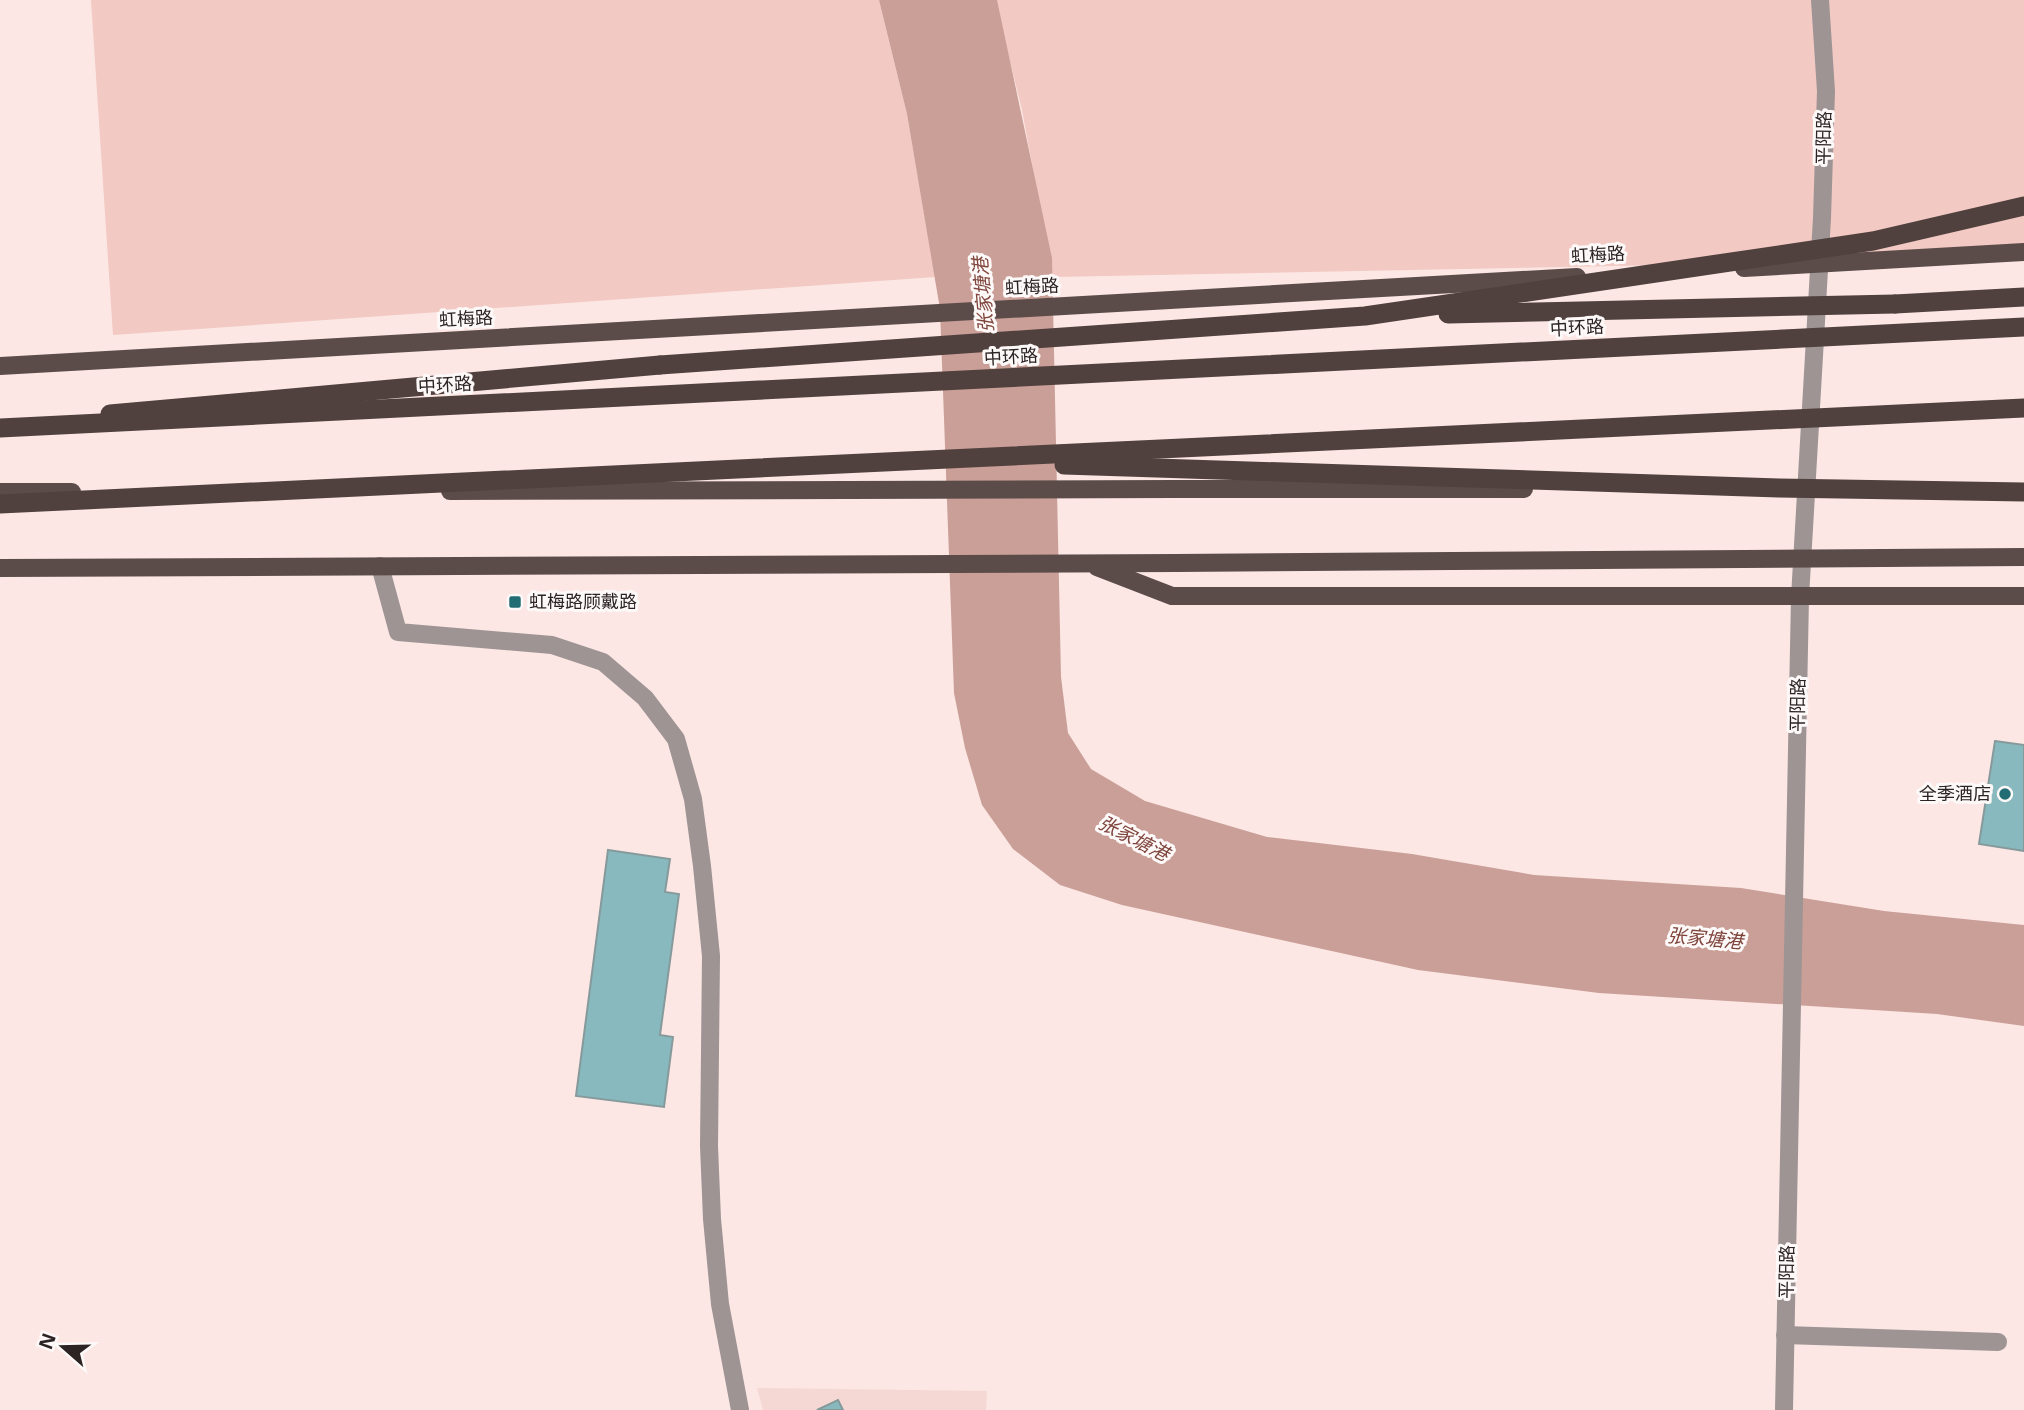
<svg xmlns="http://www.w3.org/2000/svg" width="2024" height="1410" viewBox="0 0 2024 1410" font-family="'Noto Sans','Noto Sans SC',sans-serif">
  <rect width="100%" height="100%" fill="#fce7e4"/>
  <!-- built -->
  <polygon fill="#f5d8d3" points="757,1388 987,1391 986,1410 763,1410"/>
  <!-- green -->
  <g fill="#f2c9c3">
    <polygon points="91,0 879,0 907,114 935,277 113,335"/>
    <polygon points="995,0 2024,0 2024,258 1053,277 1022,110"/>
  </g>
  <!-- water -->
  <polygon fill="#ca9f98" points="879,0 997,0 1052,258 1061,677 1068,733 1091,769 1145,801 1267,837 1412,854 1534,875 1741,888 1884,911 2024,925 2024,1026 1937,1014 1599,993 1418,970 1122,905 1060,885 1013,849 982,805 965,748 954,693 940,309 907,114"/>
  <!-- building -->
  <g fill="#88b9be" stroke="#869a9c" stroke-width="2">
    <polygon points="1995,741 2024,745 2024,851 1979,844"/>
    <polygon points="608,850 670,859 665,892 679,894 660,1035 673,1037 664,1107 576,1096"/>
    <polygon points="838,1400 843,1410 817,1410"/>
  </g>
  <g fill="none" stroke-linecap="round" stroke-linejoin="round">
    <!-- minor -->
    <g stroke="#9d9493" stroke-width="18">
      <polyline points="380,566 398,632 552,645 603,662 645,698 676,739 693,799 702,866 711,956 709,1146 712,1219 720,1304 740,1410"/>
      <polyline points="1785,1335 1998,1342"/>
      <polyline points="1784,1410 1800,597 1822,218 1826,91 1820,0"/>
    </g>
    <!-- primary -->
    <g stroke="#5b4c4a" stroke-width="18">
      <polyline points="1744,268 2024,252"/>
      <polyline points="0,366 1577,277"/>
      <polyline points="450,491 1175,489"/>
      <polyline points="0,492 72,492"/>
      <polyline points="1097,567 1172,596 2024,596"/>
      <polyline points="0,568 1176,563"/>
    </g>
    <!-- trunk -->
    <g stroke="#50403e" stroke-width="19">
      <polyline points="1895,304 2024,297"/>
      <polyline points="110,414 660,365"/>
    </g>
    <!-- primary-bridge -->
    <g stroke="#5b4c4a" stroke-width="18">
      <polyline points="1175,489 1524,489"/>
      <polyline points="1176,563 2024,557"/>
    </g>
    <!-- trunk-bridge -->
    <g stroke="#50403e" stroke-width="19">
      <polyline points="1448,314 1895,304"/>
      <polyline points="660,365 1365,316 1873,241 2024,206"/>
      <polyline points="0,428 2024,327"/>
      <polyline points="1064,465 1779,488 2024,492"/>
      <polyline points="0,504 2024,408"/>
    </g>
  </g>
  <!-- markers -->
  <g fill="#226d74" stroke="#fdf9f8" stroke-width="2.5">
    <rect x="508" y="595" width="14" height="14" rx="3.5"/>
    <circle cx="2005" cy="794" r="7"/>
  </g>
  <g text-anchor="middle" stroke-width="6" stroke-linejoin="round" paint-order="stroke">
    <!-- street labels -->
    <g font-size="18" fill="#2c2423" stroke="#fdf9f8">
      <text transform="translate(1824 138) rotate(-89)" y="6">平阳路</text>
      <text transform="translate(1598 255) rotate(-3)" y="6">虹梅路</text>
      <text transform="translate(1032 287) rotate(-3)" y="6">虹梅路</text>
      <text transform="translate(466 319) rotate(-3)" y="6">虹梅路</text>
      <text transform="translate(1577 328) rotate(-3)" y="6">中环路</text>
      <text transform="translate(1011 357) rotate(-3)" y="6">中环路</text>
      <text transform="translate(445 385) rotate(-3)" y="6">中环路</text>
      <text transform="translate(1798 705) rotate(-89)" y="6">平阳路</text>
      <text transform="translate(1787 1272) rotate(-89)" y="6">平阳路</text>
    </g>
    <!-- poi labels -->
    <g font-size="18" fill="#2c2423" stroke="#fdf9f8" text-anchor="start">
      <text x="529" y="608">虹梅路顾戴路</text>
      <text x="1991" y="800" text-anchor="end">全季酒店</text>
    </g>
    <!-- water labels -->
    <g font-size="19" font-style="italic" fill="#7f453c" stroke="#fdf9f8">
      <text transform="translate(983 295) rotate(-95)" y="7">张家塘港</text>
      <text transform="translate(1134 838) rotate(27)" y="7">张家塘港</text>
      <text transform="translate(1705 938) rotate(5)" y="7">张家塘港</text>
    </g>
  </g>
  <!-- north arrow -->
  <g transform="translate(63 1347) rotate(290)" stroke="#fdf9f8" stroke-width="5" paint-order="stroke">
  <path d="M0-5L12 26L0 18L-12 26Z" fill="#2c2423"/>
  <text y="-10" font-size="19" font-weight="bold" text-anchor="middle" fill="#2c2423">N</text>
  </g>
</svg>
